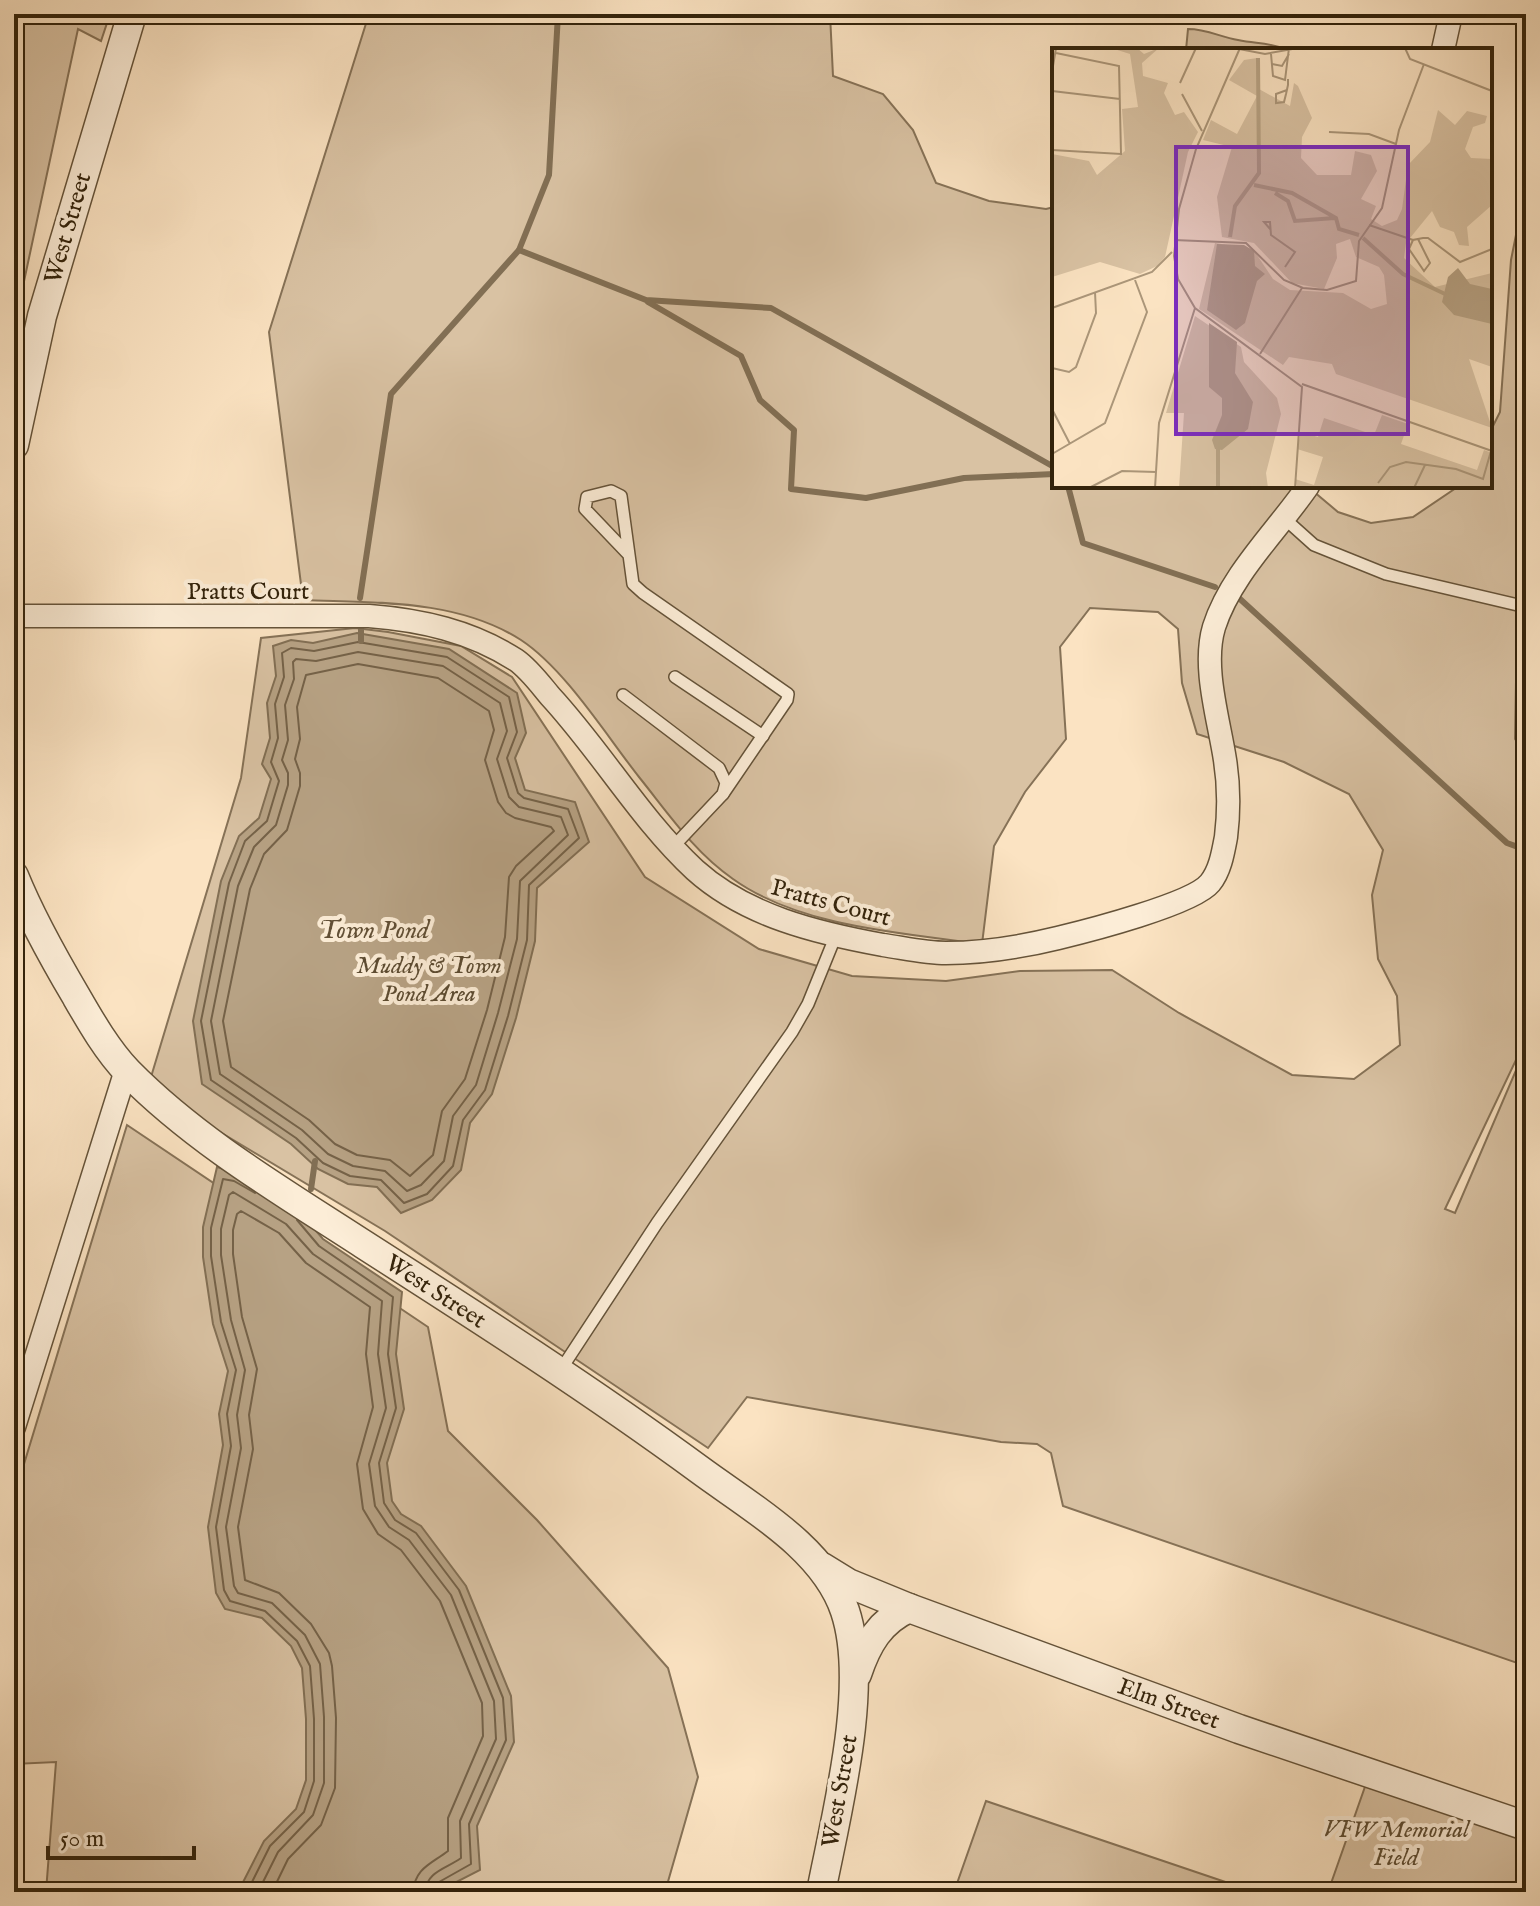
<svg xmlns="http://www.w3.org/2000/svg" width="1540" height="1906" viewBox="0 0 1540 1906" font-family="'IM FELL English',serif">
  <rect width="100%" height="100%" fill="#fbe3c2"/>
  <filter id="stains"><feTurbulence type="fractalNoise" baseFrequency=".0025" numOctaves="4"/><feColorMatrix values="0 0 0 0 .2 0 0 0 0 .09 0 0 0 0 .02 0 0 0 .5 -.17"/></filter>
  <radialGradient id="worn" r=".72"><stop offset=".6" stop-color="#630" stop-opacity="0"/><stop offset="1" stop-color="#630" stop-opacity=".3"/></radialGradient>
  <!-- green -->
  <g fill="#d9c2a3" stroke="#867257" stroke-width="2">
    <polygon points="14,14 110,14 101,41 78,29 14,328"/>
    <path d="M369,14H830L833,76L883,94L913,130L936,183L989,201L1046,209L1054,207V486H1307L1338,512L1371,523L1413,517L1459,486H1490V432L1500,412L1511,260L1526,185V648L1516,682L1515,739L1526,755V1039L1445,1209L1455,1213L1526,1047V1666L1063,1506L1051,1453L1037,1444L1001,1442L747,1397L708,1448L385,1231L220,1132L167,1096L151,1077L241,778L261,638L355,628L388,632L461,646L512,677L645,877L759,949L852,976L946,981L1020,971L1112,970L1179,1013L1292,1075L1354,1079L1400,1045L1397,996L1378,959L1372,895L1383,850L1349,794L1284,762L1197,734L1182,683L1178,629L1158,612L1090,608L1060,647L1066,739L1025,792L994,846L982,944C902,933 800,927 733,879C694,852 668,813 639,777C606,735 565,669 521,640C457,599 376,603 303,600L269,332Z"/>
    <path d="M1188,29C1207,29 1220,37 1238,40C1258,44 1268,42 1288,50H1186Z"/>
    <polygon points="127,1125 428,1327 448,1431 537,1520 668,1668 698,1777 665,1892 46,1892 56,1762 14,1764 14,1497"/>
    <polygon points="1367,1781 1526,1838 1526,1881 1522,1892 1328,1892"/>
    <polygon points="986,1801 1255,1892 954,1892"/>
  </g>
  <!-- water -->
  <g fill="#b7a284" stroke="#826f54" stroke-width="2">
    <polygon points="357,633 449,649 517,693 526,733 515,758 525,790 575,802 589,842 537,888 535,941 516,1018 492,1094 470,1123 461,1170 432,1200 401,1213 377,1187 348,1184 318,1169 291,1144 202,1084 193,1021 221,881 239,836 259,818 271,779 262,764 270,738 267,703 276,676 273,646 291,640 313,643"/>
    <polygon points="217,1167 237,1173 298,1210 323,1239 402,1292 396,1354 404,1409 387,1463 392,1501 401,1514 421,1526 466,1586 511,1696 514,1742 477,1826 480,1870 437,1892 238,1892 264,1841 296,1809 306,1780 306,1719 302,1668 291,1646 262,1618 225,1609 216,1593 208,1527 223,1445 219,1414 228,1371 213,1324 203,1257 203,1227"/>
  </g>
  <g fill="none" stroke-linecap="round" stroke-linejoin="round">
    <!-- shore -->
    <g stroke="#756248" stroke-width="2">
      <polygon points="358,642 447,657 509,697 517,732 507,758 518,793 524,798 568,809 579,838 529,885 527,940 508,1016 485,1090 463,1120 453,1166 427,1194 404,1203 381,1180 350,1176 323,1163 296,1138 211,1080 201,1021 229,883 245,841 267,821 279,781 271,762 278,738 275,704 284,677 282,653 291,648 314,651"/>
      <polygon points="358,652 443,666 500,703 507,731 497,759 509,797 519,807 561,817 568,835 520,881 517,939 498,1013 476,1085 453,1116 444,1161 421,1185 407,1191 385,1171 353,1166 328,1154 302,1130 220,1074 211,1021 238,886 254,847 276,825 288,785 288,773 282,760 288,740 285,705 294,679 293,662 296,659 316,661"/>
      <polygon points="358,664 438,678 489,711 494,730 485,760 498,802 506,813 515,818 551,827 554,831 516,866 509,877 505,937 487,1010 465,1079 442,1111 433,1155 410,1176 390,1160 357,1155 335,1144 309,1120 231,1067 223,1021 250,889 264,854 287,830 300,786 300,773 295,759 300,739 297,707 306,675"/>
      <polyline points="297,1220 319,1246 393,1297 388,1354 396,1408 379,1463 384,1503 395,1520 416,1533 459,1590 503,1698 506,1740 469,1824 471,1864 439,1882 435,1892"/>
      <polyline points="247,1892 270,1846 304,1812 314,1781 314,1719 310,1666 297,1641 265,1611 230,1601 224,1590 216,1527 231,1446 227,1414 236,1370 221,1322 211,1256 211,1228 223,1179 234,1181 255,1193"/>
      <path d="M258,1892L278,1852L313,1815L324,1783V1717L320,1664L305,1635L272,1603L238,1593L234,1586L226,1527L241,1448L237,1415L245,1370L231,1320L221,1255V1229L229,1195L233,1192L286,1224L313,1254L382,1301L378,1354L386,1408L369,1464L375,1506L389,1527L409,1540L451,1595L494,1701L496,1739L460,1821L461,1858C446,1869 427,1871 425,1892"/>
      <path d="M272,1892L288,1859L321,1825L335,1788L336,1718L332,1666L329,1653L311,1624L279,1593L245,1580L238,1527L253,1449L249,1415L257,1369L242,1317L233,1254V1230L237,1214L241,1211L279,1233L306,1263L370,1307L366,1354L373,1407L357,1464L363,1509L378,1534L401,1550L440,1601L482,1703L483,1736L448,1818V1851C431,1864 415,1868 413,1892"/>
    </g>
    <!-- stream -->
    <g stroke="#826f54" stroke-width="6">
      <polyline points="519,250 646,300 771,308 1054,467"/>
      <polyline points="648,302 741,356 760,400 794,430 791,489 866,498 964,478 1054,474"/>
      <polyline points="1068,486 1083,543 1215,587"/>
      <polyline points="360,598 391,394 519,250 549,175 558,14"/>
      <polyline points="1240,599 1507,843 1526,850"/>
      <polyline points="361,628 361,641"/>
      <polyline points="311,1189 315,1161"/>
    </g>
    <defs>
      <g id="service">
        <polyline points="1285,519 1314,545 1386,574 1526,607"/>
        <polyline points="628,554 585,509 587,497 611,491 621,496 633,584 643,593 788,694 787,700 723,794"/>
        <polyline points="675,677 763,736"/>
        <polyline points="623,695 719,768 726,783 723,794 673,847"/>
        <polyline points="560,1371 657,1223 792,1032 808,1004 836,935"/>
      </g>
      <g id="minor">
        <polyline points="1443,50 1451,14"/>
        <path d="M14,616H369C421,620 471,631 516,660C529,669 540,684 550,696C601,751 640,819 695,870C746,916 817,933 883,945C904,948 925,953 946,953C985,953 1021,947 1058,938C1087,931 1193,904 1210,883C1220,871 1223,853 1226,837C1229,812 1229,785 1225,760C1219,720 1202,667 1214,627C1231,574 1277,531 1308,486"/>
        <polyline points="14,1427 126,1070"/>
      </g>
      <g id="tertiary">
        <polyline points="14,445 42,316 132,14"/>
        <path d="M14,876C31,918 53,957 76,996C91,1022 107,1050 128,1072C196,1141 283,1192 363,1244C477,1317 591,1390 700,1470C750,1507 824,1548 845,1611C870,1686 836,1815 821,1892"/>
        <polyline points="822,1567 848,1583 909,1608 1239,1729 1526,1826"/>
        <path d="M857,1674C867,1644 880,1621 909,1608"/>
      </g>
    </defs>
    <!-- service casing -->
    <use href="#service" stroke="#655339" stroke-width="14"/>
    <!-- minor casing -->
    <use href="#minor" stroke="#655339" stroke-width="25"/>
    <!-- tertiary casing -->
    <use href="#tertiary" stroke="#655339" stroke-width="31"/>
    <!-- service -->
    <use href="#service" stroke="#fcedd7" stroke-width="11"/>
    <!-- minor -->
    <use href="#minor" stroke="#fcedd7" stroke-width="22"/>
    <!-- tertiary -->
    <use href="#tertiary" stroke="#fcedd7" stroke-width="28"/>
  </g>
  <g text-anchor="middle" stroke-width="8" stroke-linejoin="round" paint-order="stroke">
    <!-- street labels -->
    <g font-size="24" fill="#33230b" stroke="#fcedd7">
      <text transform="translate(67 228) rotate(-74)" y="8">West Street</text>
      <text x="248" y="599">Pratts Court</text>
      <text transform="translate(831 902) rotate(15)" y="8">Pratts Court</text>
      <text transform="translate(436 1291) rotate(33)" y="8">West Street</text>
      <text transform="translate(1169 1703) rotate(20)" y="8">Elm Street</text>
      <text transform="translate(839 1791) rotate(-80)" y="8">West Street</text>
    </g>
    <!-- park labels -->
    <g font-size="24" font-style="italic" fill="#5c4b31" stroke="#fcedd7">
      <text x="429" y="973">Muddy &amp; Town<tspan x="429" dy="28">Pond Area</tspan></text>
      <text x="1396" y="1837">VFW Memorial<tspan x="1396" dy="28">Field</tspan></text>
    </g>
    <!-- water labels -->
    <g font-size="26" font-style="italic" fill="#614f35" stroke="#fcedd7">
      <text x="374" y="938">Town Pond</text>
    </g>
  </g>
  <!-- overview -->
  <g transform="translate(1052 48)">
    <rect width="440" height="440" fill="#fbe3c2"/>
    <path d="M59,0H85L92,6L107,0L90,15L91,28L116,35L112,45L123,67L132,64L146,84L136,104L113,209L105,218L88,226L48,214L0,229V106L37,113L45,127L73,103L70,61L86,59L78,6ZM205,10L207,41L238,58L242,35L246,38L260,70L250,89L249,110L265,127H299L303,103L319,107L325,123L309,151L324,158L319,171L330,178L345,172L350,161L356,117L378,94L386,62L403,77L415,63L435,68L433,75L421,79L413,101L419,110L440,111V157L415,179L417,198L407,197L402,184L388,179L380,163L354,195L352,210L383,239L440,225V319L417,311L440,380L284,326L280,316L237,309L231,317L147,261L163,195L201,201L221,231L238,242L291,245L319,261L335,256L332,227L327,219L304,209L298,191L284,196L285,210L272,241L240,235L202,195L170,189L165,149L180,99L151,92L159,72L185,86L205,48L177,32L192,12ZM143,268L189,299L192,314L225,350L229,366L214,425L216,440H127L132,365H114ZM330,367L356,376L349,396L425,422L432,402L440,405V440H245L243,431L262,437L271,409L245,401L249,384L266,389L272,370L322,387Z" fill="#d9c2a3"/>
    <path d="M165,196L192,197L202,203L203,218L213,226L205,233L193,275L184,282L155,262ZM406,220L418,236L440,241V276L402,267L390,254L396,229ZM157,275L185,294L183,325L201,354L196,381L170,402L163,401L160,392L170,367V350L157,339Z" fill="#b7a284"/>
    <path fill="none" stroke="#b7a284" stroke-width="4" d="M202,137L240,145L284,170L287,181L307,187M223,145L236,153L243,173L283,170M178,189L183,158L207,125L206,10M311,190L351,226L393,246M166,440V401"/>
    <path fill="none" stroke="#ab9679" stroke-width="2" d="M182,0L213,6L246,0M188,0L144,101L127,161L122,208L126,231L143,260L250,339L243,440M353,0L358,11L440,43M219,6L221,28L233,32L237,0M220,16L230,18L237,6M0,24L4,0M128,35L144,0M235,42L224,46V55L232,54L234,46L236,37V31M0,43L68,51M130,46L150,83M277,84L317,86L344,96M0,102L69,106L67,18L4,5M317,177L361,192M219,182L212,174H218L219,187L243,204L233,219M366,191L378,215L372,223L357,201L361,192L371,190H376L408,214L440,201M122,192L194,195L232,232L251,240L275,242L304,233L307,193L330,160L347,82L372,16M0,260L100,224L120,204M208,306L250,240M0,320L17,324L24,319L44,265L43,244M250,336L440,403M0,361L18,396M0,406L53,375L95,264L83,232M326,435L338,419L354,414L404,421L431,431L439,403M37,440L70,423L104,424M103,440L107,375L143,260M362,440L373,417"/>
    <path fill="#7b2cbf" fill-opacity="0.15" stroke="#7b2cbf" stroke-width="4" d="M124,99H356V386H124Z"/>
    <rect width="440" height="440" fill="none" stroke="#33230b" stroke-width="4"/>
  </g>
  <!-- margin -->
  <rect width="1540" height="1906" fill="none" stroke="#fbe3c2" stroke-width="48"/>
  <rect x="16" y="16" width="1508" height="1874" fill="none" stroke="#33230b" stroke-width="4"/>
  <rect x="24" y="24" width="1492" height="1858" fill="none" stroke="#33230b" stroke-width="2"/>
  <!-- scale -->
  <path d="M48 1846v12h146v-12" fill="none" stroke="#33230b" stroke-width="4"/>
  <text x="60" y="1846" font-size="24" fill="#33230b" stroke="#fcedd7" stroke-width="6" paint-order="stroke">50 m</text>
  <rect width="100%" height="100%" filter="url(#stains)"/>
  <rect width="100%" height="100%" fill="url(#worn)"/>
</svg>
